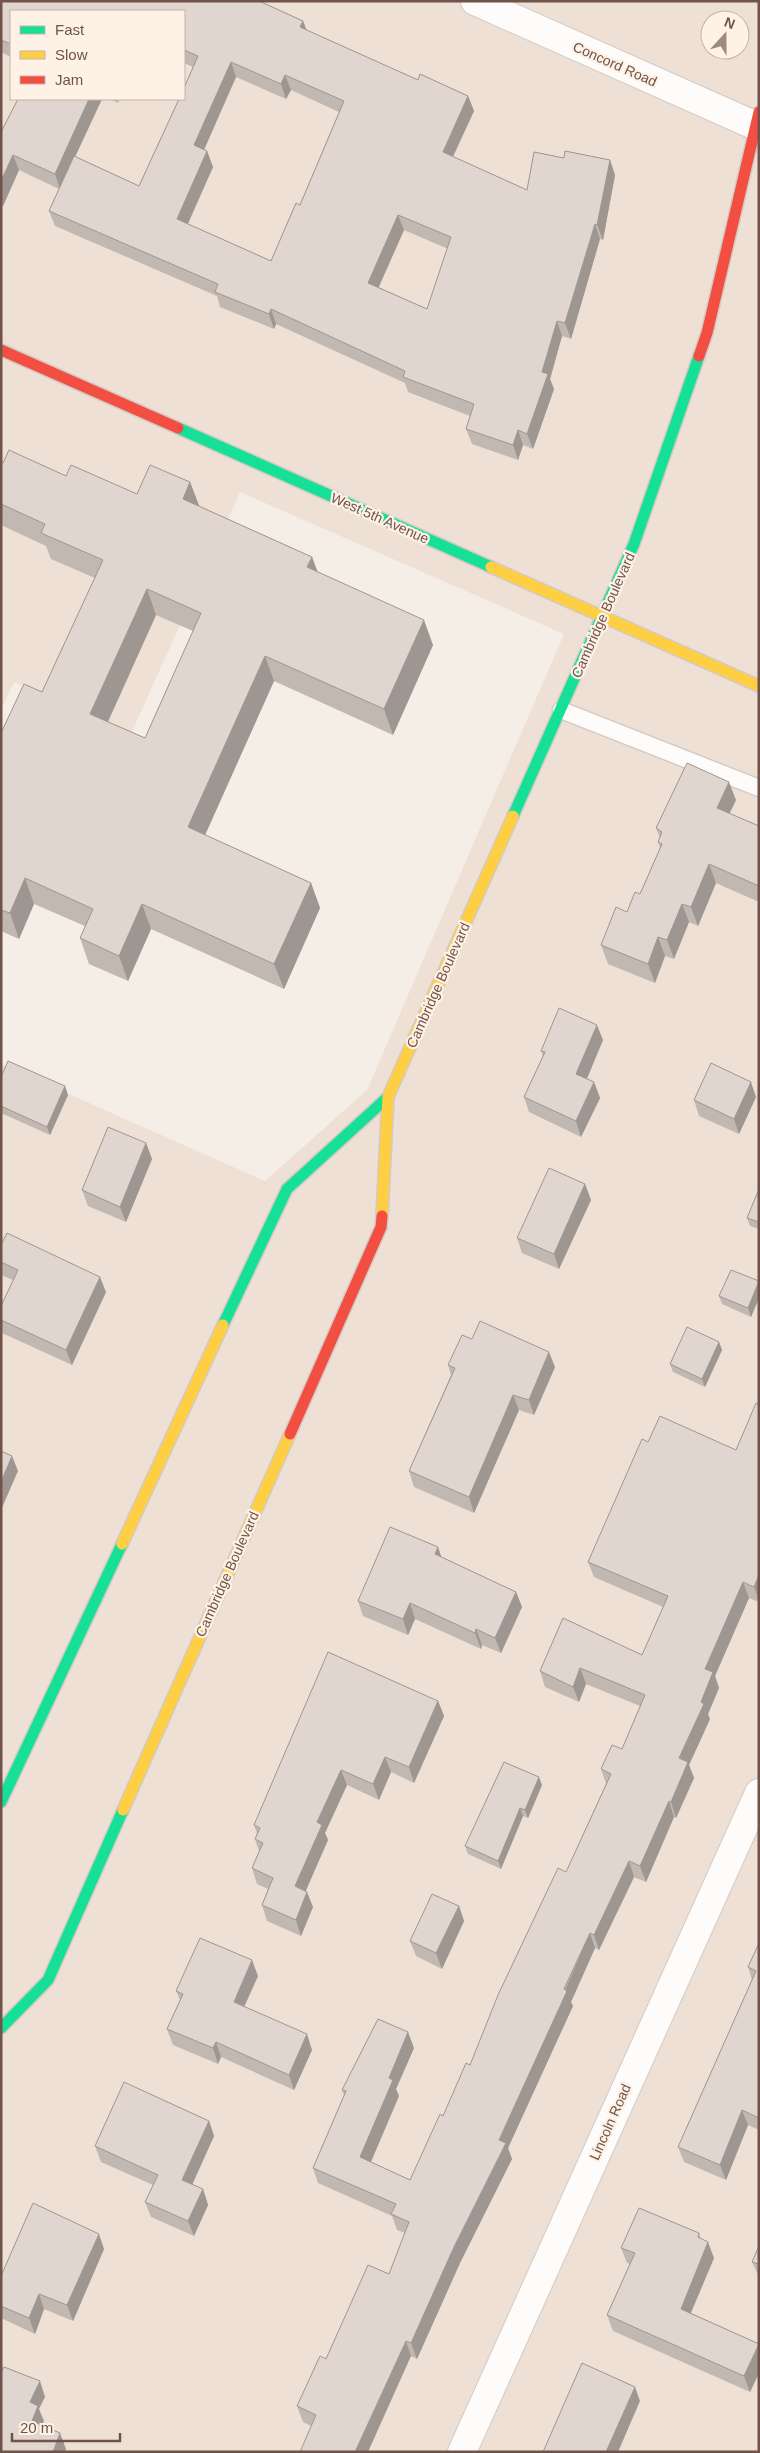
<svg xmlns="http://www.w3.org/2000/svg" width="760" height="2453" viewBox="0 0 760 2453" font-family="Arial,sans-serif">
  <rect width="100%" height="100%" fill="#f5eee7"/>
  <!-- residential -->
  <path fill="#eee0d4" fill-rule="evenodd" d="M1,1H759V2452H1V1064L265,1181L367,1090L564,634L240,492L130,736L14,682L1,710ZM11,11H184V99H11ZM710,20H740V50H710Z"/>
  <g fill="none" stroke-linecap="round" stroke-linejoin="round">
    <defs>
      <polyline id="lane" points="561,710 759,788"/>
      <g id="street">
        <polyline points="475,1 756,126"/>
        <polyline points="462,2452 759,1793"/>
      </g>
      <g id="fast">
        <polyline points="178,428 491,567"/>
        <polyline points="513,816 634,544 699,356"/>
        <polyline points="223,1325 287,1189 388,1097"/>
        <polyline points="1,1802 122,1544"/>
        <polyline points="1,2028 48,1980 123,1810"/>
      </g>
      <g id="slow">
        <polyline points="491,567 759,686"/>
        <polyline points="382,1216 388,1097 513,816"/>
        <polyline points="122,1544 223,1325"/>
        <polyline points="123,1810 290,1434"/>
      </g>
      <g id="jam">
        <polyline points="1,350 178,428"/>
        <polyline points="699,356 707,333 759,112"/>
        <polyline points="290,1434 381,1227 382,1216"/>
      </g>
    </defs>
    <!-- lane casing -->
    <use href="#lane" stroke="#d4cac4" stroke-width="19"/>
    <!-- street casing -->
    <use href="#street" stroke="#d4cac4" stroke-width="30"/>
    <!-- fast casing -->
    <use href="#fast" stroke="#d4cac4" stroke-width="14"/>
    <!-- slow casing -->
    <use href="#slow" stroke="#d4cac4" stroke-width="14"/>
    <!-- jam casing -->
    <use href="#jam" stroke="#d4cac4" stroke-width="14"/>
    <!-- lane -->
    <use href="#lane" stroke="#fefcfb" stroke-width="16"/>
    <!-- street -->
    <use href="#street" stroke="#fefcfb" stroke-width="28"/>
    <!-- fast -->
    <use href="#fast" stroke="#16e098" stroke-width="11"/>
    <!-- slow -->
    <use href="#slow" stroke="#ffcf43" stroke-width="11"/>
    <!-- jam -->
    <use href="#jam" stroke="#f24e42" stroke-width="11"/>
  </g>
  <!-- wall -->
  <g fill="#c2b8b2" fill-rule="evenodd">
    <path d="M1,1H259L303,21L306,30L418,80L420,74L468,96L474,111L453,157L527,190L534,152L564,158L565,151L610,160L615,175L603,240L600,239L571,339L562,336L550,379L554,389L533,449L523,445L518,460L472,444L466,429L470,416L408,392L405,383L276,324L274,329L220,307L217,296L55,226L49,211L59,189L19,170L3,206L1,205V132L18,99H102L75,157L139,186L179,99H184V88L193,67L184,63V11H11V57L1,52ZM236,77L286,99L291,90L339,112L300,205L296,203L271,261L187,224L213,167L207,151L204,150ZM404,230L448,249L427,309L378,287Z"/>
    <polygon points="110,99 120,99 118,103"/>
    <path d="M1,462L66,476L137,494L190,482L199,506L312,557L318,572L433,645L393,735L274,681L205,835L311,883L320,908L284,989L151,929L128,981L89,964L80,938L85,926L34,904L19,939L1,931V733L42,692L95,578L51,559L46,546L1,525ZM156,615L193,631L145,738L108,722Z"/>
    <polygon points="736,800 729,814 759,826 759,902 716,883 698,926 689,922 674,959 665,956 655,983 608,964 601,945 640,894 660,848 658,842 660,838 656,828"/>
    <polygon points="603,1040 587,1079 594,1082 600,1098 581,1137 529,1112 524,1097 543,1056 541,1051"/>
    <polygon points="1,1077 65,1086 68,1095 50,1135 1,1113"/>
    <polygon points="756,1097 739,1134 699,1116 694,1100"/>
    <polygon points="146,1143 152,1159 126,1222 88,1206 82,1190"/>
    <polygon points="585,1184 591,1200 559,1269 522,1253 517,1238"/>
    <polygon points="759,1189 759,1229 750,1226 747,1218"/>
    <polygon points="1,1245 106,1292 72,1365 2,1333 1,1306 13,1280 1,1275"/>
    <polygon points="759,1281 759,1298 751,1317 722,1304 719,1296"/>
    <polygon points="719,1342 722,1350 705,1387 673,1372 670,1364"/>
    <polygon points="448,1365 555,1367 534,1415 519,1410 474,1513 414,1487 409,1471 451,1375"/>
    <polygon points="759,1405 759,1602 749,1598 715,1676 719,1688 708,1714 710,1719 689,1765 694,1778 676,1818 674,1817 646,1882 634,1877 599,1950 595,1948 571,2002 573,2006 508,2148 512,2159 460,2263 417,2359 411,2356 311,2426 303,2422 297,2406 326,2359 389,2274 405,2233 397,2230 392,2216 318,2183 313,2168 344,2095 342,2090 414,2048 396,2089 399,2096 371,2162 410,2180 470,2065 566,1872 606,1784 601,1769 622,1749 640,1706 586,1684 579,1702 545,1687 540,1671 642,1655 663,1607 594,1577 588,1562 648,1442 736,1450"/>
    <polygon points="438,1547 441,1557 516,1592 522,1607 501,1653 482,1645 481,1649 415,1619 408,1635 363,1616 358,1601"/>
    <polygon points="438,1701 444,1716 414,1783 391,1772 379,1800 347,1785 325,1833 328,1840 305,1891 313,1907 301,1936 267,1921 262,1905 268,1889 257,1884 252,1868 259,1851 255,1839 257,1833 254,1825"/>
    <polygon points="542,1785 528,1818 523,1816 501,1869 468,1854 465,1846"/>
    <polygon points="459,1906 464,1921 442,1969 416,1956 410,1941"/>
    <polygon points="759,1943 759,2130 748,2125 726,2180 684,2162 678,2147 752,1980 748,1967"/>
    <polygon points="258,1976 244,2007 312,2050 294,2090 221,2057 218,2064 173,2045 167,2029 180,2000 176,1991"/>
    <polygon points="209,2121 214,2136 192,2185 203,2189 208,2205 194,2236 151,2217 145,2202 153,2185 101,2162 95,2146"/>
    <polygon points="699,2233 701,2239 714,2258 691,2313 759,2344 759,2373 750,2392 613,2331 607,2315 630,2264 627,2263 621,2248"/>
    <polygon points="759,2246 759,2277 752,2262"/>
    <polygon points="104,2249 73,2321 44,2309 35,2334 1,2318 1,2276"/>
  </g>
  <!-- shaded-wall -->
  <g fill="#9e9691">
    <polygon points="303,21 309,36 300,27"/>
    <polygon points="231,62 236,77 199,161 194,145"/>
    <polygon points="285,75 291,90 286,99 281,84"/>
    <polygon points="468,96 474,111 448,167 443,152"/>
    <polygon points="89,99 102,99 60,189 55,174"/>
    <polygon points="207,151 213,167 183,235 177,219"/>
    <polygon points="13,155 19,170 3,206 1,202 1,181"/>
    <polygon points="610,160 615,175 603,240 597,225"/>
    <polygon points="398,215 404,230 374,298 368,283"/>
    <polygon points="595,224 600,239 571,339 565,323"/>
    <polygon points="271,309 276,324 274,329 269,314"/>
    <polygon points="557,321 562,336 550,379 554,389 533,449 527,434 542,372"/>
    <polygon points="518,430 523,445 518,460 513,445"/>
    <polygon points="190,482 200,508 183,499"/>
    <polygon points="312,557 321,582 307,567"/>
    <polygon points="147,589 156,615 100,739 90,714"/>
    <polygon points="424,620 433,645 393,735 384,709"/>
    <polygon points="265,656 274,681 197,853 188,827"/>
    <polygon points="729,782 736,800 723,827 717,808"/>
    <polygon points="709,864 716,883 698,926 691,907"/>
    <polygon points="25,878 34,904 19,939 10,913"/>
    <polygon points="311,883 320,908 284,989 274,964"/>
    <polygon points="142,904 151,929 128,981 119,956"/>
    <polygon points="682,904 689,922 674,959 667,940"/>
    <polygon points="658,937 665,956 655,983 648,964"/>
    <polygon points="597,1025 603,1040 582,1090 576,1074"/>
    <polygon points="594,1082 600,1098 581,1137 576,1121"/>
    <polygon points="751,1082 756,1097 739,1134 734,1119"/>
    <polygon points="65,1086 68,1095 50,1135 47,1127"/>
    <polygon points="146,1143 152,1159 126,1222 120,1207"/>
    <polygon points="585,1184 591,1200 559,1269 554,1254"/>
    <polygon points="100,1277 106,1292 72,1365 66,1350"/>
    <polygon points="759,1282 759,1298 751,1317 748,1308"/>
    <polygon points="719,1342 722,1350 705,1387 702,1379"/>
    <polygon points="549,1352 555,1367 534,1415 529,1400"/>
    <polygon points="513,1395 519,1410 474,1513 469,1497"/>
    <polygon points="12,1456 18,1471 1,1510 1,1482"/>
    <polygon points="438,1547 443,1562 435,1554"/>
    <polygon points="759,1575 759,1601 754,1587"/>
    <polygon points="743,1582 749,1598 715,1676 719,1688 708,1714 710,1719 689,1765 694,1778 676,1818 671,1802 679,1758 701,1702 705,1669"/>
    <polygon points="516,1592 522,1607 501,1653 495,1638"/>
    <polygon points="410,1603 415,1619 408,1635 403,1619"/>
    <polygon points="476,1629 482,1645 481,1649 475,1633"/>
    <polygon points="580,1668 586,1684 579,1702 573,1687"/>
    <polygon points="438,1701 444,1716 414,1783 409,1767"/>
    <polygon points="385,1757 391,1772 379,1800 373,1784"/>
    <polygon points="341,1770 347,1785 325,1833 328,1840 301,1902 295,1886 317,1822"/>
    <polygon points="539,1777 542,1785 528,1818 525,1810"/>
    <polygon points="669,1801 674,1817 646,1882 640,1866"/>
    <polygon points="520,1808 523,1816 501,1869 498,1861"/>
    <polygon points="629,1861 634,1877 599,1950 594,1935"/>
    <polygon points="307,1892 313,1907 301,1936 296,1920"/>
    <polygon points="459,1906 464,1921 442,1969 436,1953"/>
    <polygon points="590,1933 595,1948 571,2002 573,2006 508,2148 512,2159 460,2263 417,2359 411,2343"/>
    <polygon points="252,1960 258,1976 239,2018 234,2002"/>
    <polygon points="408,2032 414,2048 396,2089 399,2096 366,2173 360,2157 389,2078"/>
    <polygon points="307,2034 312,2050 294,2090 289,2075"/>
    <polygon points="216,2042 221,2057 218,2064 213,2048"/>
    <polygon points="742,2110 748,2125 726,2180 720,2165"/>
    <polygon points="209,2121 214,2136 187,2196 182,2180"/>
    <polygon points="203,2189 208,2205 194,2236 188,2221"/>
    <polygon points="99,2234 104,2249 73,2321 67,2305"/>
    <polygon points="708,2242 714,2258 686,2324 681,2309"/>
    <polygon points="39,2294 44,2309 35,2334 29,2318"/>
    <polygon points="406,2341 411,2356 368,2452 355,2452"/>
    <polygon points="759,2345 759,2373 750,2392 744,2376"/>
    <polygon points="40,2381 45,2397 39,2409 44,2421 37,2436 32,2421 30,2402"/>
    <polygon points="635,2387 640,2401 618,2452 606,2452"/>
    <polygon points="60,2433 66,2449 65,2452 53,2452"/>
  </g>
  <!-- building -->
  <g fill="#e1d6cf" stroke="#9e9691" fill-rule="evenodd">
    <path d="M1,1H259L303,21L300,27L418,80L420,74L468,96L443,152L527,190L534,152L564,158L565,151L610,160L597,225L595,224L565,323L557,321L542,372L548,374L527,434L518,430L513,445L466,429L474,404L403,377L405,371L271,309L269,314L215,292L218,284L49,211L74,156L139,186L179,99H184V88L198,56L184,50V11H11V44L1,40ZM231,62L281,84L285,75L344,101L300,205L296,203L271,261L177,219L207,151L194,145ZM398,215L451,237L427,309L368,283Z"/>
    <polygon points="18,99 89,99 55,174 13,155 1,181 1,132"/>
    <path d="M9,450L66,476L71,465L137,494L150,465L190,482L183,499L312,557L307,567L424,620L384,709L265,656L188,827L311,883L274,964L142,904L119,956L80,938L93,909L25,878L10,913L1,910V733L24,684L42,692L103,560L41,533L45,524L1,504V462L3,463ZM147,589L201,613L145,738L90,714Z"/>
    <polygon points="687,763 729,782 717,808 759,826 759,886 709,864 691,907 682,904 667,940 658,937 648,964 601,945 616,907 627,912 635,892 640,894 662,844 658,842 662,832 656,828"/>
    <polygon points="559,1008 597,1025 576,1074 594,1082 576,1121 524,1097 545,1052 541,1051"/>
    <polygon points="8,1061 65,1086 47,1127 1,1106 1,1077"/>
    <polygon points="711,1063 751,1082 734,1119 694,1100"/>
    <polygon points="108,1127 146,1143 120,1207 82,1190"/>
    <polygon points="549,1168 585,1184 554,1254 517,1238"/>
    <polygon points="759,1189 759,1222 747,1218"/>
    <polygon points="7,1233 100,1277 66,1350 1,1320 1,1306 18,1270 1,1262 1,1245"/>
    <polygon points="731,1270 759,1281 748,1308 719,1296"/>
    <polygon points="480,1321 549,1352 529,1400 513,1395 469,1497 409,1471 455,1368 448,1365 462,1335 472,1339"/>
    <polygon points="687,1327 719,1342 702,1379 670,1364"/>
    <polygon points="756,1403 759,1405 759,1575 754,1587 743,1582 705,1669 713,1672 701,1702 704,1704 679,1758 688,1762 671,1802 669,1801 640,1866 629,1861 594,1935 590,1933 564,1989 567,1991 499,2140 506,2143 454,2247 411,2343 406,2341 355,2452 300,2452 316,2415 297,2406 320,2356 326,2359 368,2265 389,2274 409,2222 391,2214 396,2204 313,2168 346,2091 342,2090 378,2019 408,2032 389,2078 393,2080 360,2157 410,2180 440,2114 443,2116 466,2063 470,2065 498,1995 558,1868 566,1872 611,1774 601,1769 612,1745 622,1749 645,1695 580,1668 573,1687 540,1671 563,1618 642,1655 668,1596 588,1562 642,1439 648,1442 660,1416 736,1450"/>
    <polygon points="1,1451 12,1456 1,1482"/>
    <polygon points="390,1527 438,1547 435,1554 516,1592 495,1638 476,1629 475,1633 410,1603 403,1619 358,1601"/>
    <polygon points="328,1652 438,1701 409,1767 385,1757 373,1784 341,1770 317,1822 322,1825 295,1886 307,1892 296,1920 262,1905 273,1878 252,1868 263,1843 255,1839 260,1828 254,1825"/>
    <polygon points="504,1762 539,1777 525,1810 520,1808 498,1861 465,1846"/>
    <polygon points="432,1894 459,1906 436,1953 410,1941"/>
    <polygon points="200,1938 252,1960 234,2002 307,2034 289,2075 216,2042 213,2048 167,2029 183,1994 176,1991"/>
    <polygon points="759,1943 759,2118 742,2110 720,2165 678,2147 756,1971 748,1967"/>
    <polygon points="124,2082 209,2121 182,2180 203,2189 188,2221 145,2202 158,2175 95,2146"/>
    <polygon points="33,2203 99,2234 67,2305 39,2294 29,2318 1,2306 1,2276"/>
    <polygon points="639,2208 699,2233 698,2237 708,2242 681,2309 759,2344 744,2376 607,2315 635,2253 621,2248"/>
    <polygon points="759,2246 759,2264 752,2262"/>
    <polygon points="582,2363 635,2387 606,2452 543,2452"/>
    <polygon points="4,2367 40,2381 30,2402 38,2406 32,2421 60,2433 53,2452 1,2452 1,2373"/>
  </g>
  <g text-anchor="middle" stroke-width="4.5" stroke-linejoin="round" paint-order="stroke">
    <!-- street labels -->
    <g font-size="14" fill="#715349" stroke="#fef2e7">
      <text transform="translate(615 64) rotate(24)" y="5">Concord Road</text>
      <text transform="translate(380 518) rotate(24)" y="5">West 5th Avenue</text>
      <text transform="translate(603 615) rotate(-66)" y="5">Cambridge Boulevard</text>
      <text transform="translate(438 985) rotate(-66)" y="5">Cambridge Boulevard</text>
      <text transform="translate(227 1574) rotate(-66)" y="5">Cambridge Boulevard</text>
      <text transform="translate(610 2122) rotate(-66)" y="5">Lincoln Road</text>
    </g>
  </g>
  <!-- border -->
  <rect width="760" height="2453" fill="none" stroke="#715349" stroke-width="5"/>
  <!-- legend -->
  <rect x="10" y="10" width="175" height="90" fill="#fef2e7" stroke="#c6b2a8"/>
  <rect x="20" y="26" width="25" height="8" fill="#16e098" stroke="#c6b2a8"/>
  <text x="55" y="35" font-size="15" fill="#715349">Fast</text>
  <rect x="20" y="51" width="25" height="8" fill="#ffcf43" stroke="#c6b2a8"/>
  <text x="55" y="60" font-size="15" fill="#715349">Slow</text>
  <rect x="20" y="76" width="25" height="8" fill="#f24e42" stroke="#c6b2a8"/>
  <text x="55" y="85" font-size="15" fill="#715349">Jam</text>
  <!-- north arrow -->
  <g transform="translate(725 35) rotate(21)"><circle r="24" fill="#fef2e7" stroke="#c6b2a8"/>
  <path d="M0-4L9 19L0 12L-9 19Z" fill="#9f8980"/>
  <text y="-8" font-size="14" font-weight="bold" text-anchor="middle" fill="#715349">N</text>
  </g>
  <!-- scale -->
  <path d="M12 2433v8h108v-8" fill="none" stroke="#715349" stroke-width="2.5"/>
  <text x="20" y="2433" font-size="15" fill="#715349" stroke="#fef2e7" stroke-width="4" paint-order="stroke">20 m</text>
</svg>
